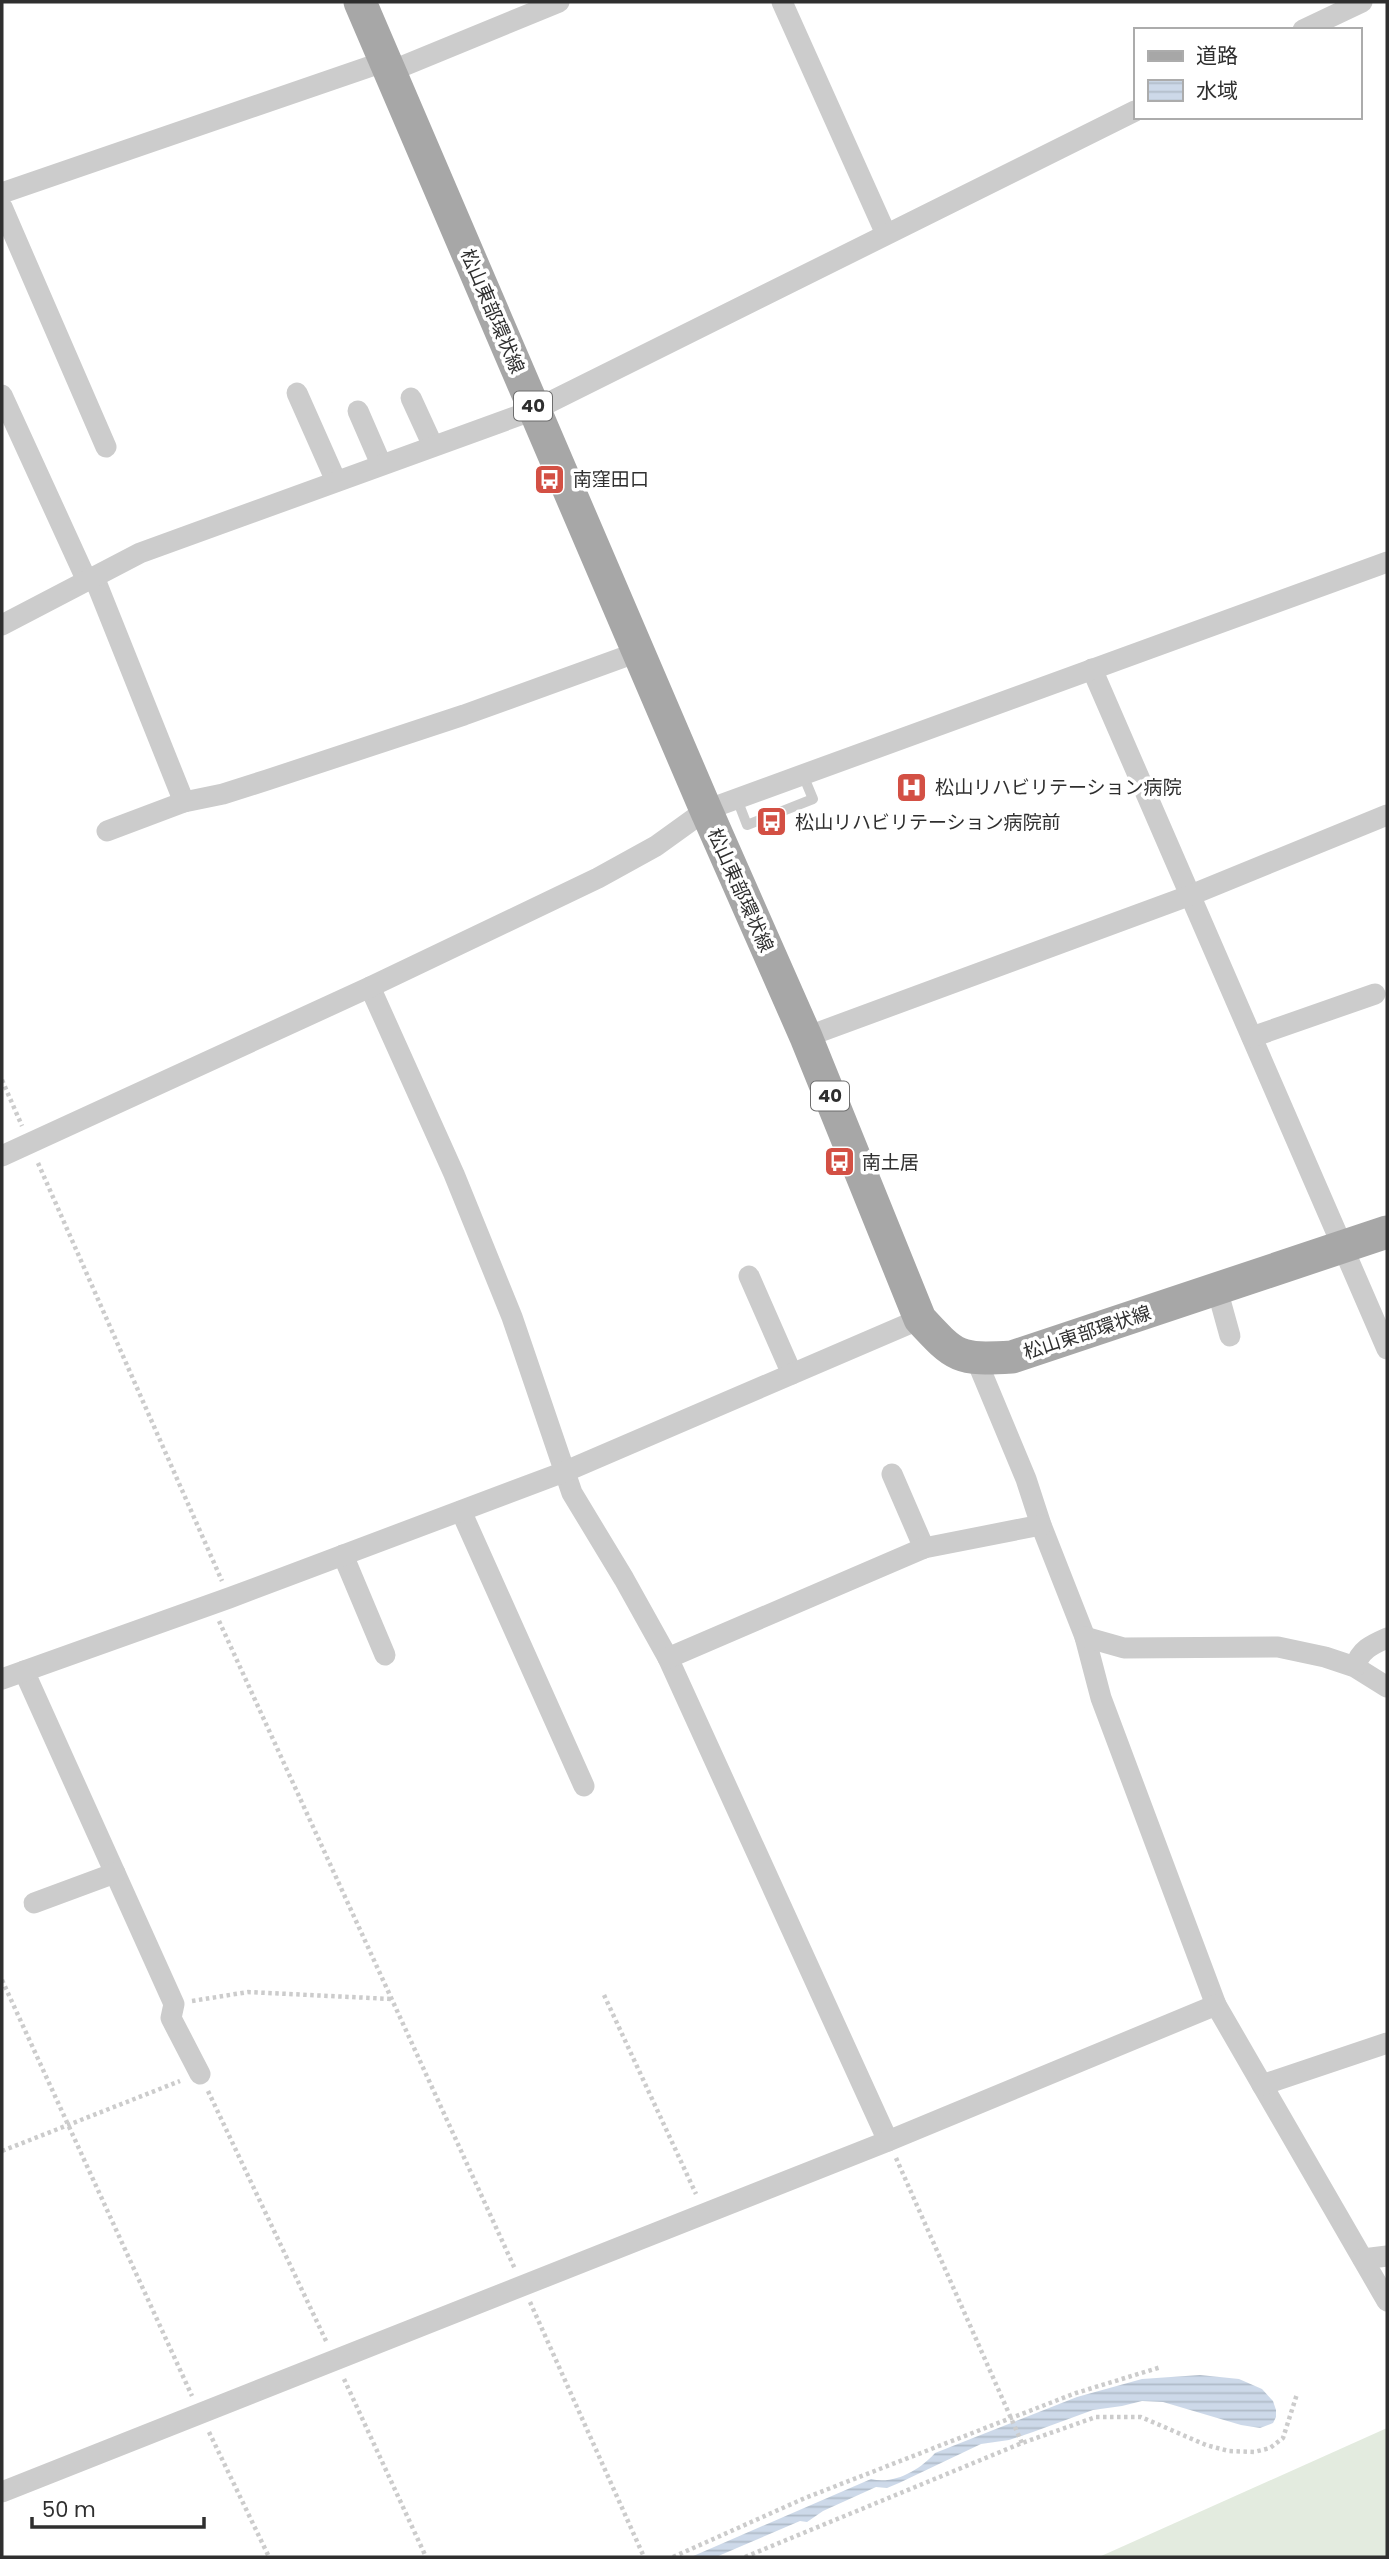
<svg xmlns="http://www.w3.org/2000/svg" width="1389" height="2559" viewBox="0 0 1389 2559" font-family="Poppins,'Noto Sans JP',sans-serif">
  <defs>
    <pattern id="water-rules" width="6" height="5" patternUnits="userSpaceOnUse" patternTransform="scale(1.75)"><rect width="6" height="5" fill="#cdd9e9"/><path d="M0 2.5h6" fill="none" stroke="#b0bbc8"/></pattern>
  </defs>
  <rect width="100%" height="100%" fill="#fff"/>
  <!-- grass -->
  <polygon fill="#e3ebdf" points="1387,2428 1387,2557 1099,2557"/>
  <!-- water -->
  <path fill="url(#water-rules)" d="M1200,2375L1239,2379L1262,2389L1273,2401L1276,2410V2417L1273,2423L1260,2428L1241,2425L1163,2402L1142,2401L1122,2406L1093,2410L1033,2432L1009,2440L981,2444L899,2483L887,2488L876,2487L823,2511L807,2522L800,2521L716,2557H691L871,2479C894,2485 920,2470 935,2453L1077,2397L1142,2379Z"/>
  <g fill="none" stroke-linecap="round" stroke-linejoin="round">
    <!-- path -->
    <g stroke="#ccc" stroke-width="4.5" stroke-dasharray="3.5 3.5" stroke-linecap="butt">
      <polyline points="2,1080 22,1126"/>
      <polyline points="38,1163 222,1581"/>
      <polyline points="219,1621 515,2269"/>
      <polyline points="2,1980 192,2396"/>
      <polyline points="604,1995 696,2194"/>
      <polyline points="192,2001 248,1992 391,1999"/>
      <polyline points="208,2091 327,2343"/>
      <polyline points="2,2151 180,2081"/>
      <polyline points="896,2158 1022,2443"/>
      <polyline points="530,2302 644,2557"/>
      <polyline points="344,2379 426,2557"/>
      <polyline points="209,2432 269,2557"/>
      <polyline points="673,2557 805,2498 1011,2418 1076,2393 1161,2367"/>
      <polyline points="745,2557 1022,2443 1096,2417 1141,2417 1206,2445 1229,2451 1254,2452 1270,2448 1283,2438 1297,2394"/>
    </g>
    <!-- service -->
    <polyline stroke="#ccc" stroke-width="10" points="737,799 747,825 813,799 803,775"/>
    <!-- minor -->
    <g stroke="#ccc" stroke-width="21">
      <polyline points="782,2 886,234"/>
      <polyline points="1303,30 1362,2"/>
      <polyline points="391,71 559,2"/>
      <polyline points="2,193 386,61"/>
      <polyline points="2,207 106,447"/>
      <polyline points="297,393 336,481"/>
      <polyline points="2,395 87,581"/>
      <polyline points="411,398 433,446"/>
      <polyline points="358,411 381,464"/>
      <polyline points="94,577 184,802"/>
      <polyline points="2,625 140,553 534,410 1135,111"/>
      <polyline points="1092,669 1387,1349"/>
      <polyline points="107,831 184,802 223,794 267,780 464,715 638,652"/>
      <polyline points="370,987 454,1174 512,1317 572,1493 624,1579 668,1658 888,2141"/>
      <polyline points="806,1037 1191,895 1387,815"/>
      <polyline points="1252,1037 1375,994"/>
      <polyline points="2,1156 370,987 598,878 656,846 706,810 1387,562"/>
      <polyline points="749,1276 792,1374"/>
      <polyline points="1217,1289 1230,1336"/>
      <polyline points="976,1359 1026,1479 1041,1525 1085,1637 1101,1698 1216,2005 1387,2301"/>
      <polyline points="892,1474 924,1548"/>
      <polyline points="461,1511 584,1786"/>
      <polyline points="343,1555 385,1655"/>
      <polyline points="1085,1637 1124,1648 1278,1647 1325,1657 1355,1667 1387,1687"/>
      <polyline points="668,1658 924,1548 1041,1525"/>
      <path d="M1355,1667C1360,1650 1371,1645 1387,1638"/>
      <polyline points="24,1671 174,2004 171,2018 200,2074"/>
      <polyline points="2,1679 229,1598 564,1472 920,1319"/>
      <polyline points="34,1903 115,1873"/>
      <polyline points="1262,2085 1387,2043"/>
      <polyline points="1363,2259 1387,2256"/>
      <polyline points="2,2492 888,2141 1216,2005"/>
    </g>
    <!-- primary -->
    <path stroke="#a7a7a7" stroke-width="33" d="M360,2L706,810L806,1037L920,1319C956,1358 958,1360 1012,1357L1387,1232"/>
  </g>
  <!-- icons -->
  <defs>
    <symbol id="bus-square" viewBox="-11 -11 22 22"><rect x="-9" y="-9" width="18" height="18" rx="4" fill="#d35044" stroke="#fff"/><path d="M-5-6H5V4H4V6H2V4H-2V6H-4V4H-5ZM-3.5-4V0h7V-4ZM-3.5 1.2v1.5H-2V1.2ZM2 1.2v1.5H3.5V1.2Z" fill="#fff"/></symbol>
    <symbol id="hospital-square" viewBox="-11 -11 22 22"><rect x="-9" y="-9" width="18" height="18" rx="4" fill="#d35044" stroke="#fff"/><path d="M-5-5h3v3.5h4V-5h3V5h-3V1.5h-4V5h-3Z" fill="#fff"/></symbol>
  </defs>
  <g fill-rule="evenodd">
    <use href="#bus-square" x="532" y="462" width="35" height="35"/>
    <use href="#hospital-square" x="894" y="770" width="35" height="35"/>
    <use href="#bus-square" x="754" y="804" width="35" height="35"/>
    <use href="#bus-square" x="822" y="1144" width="35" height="35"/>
  </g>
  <g text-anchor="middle" stroke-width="7" stroke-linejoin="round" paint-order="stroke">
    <!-- shield labels -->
    <g fill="#fff" stroke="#6d6d6d" stroke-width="2">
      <rect x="514" y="391.5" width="38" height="29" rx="5"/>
      <rect x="811" y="1081.5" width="38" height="29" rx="5"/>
    </g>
    <g font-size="18" font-weight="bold" fill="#2f2f2f">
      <text x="533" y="412">40</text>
      <text x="830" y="1102">40</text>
    </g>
    <!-- street labels -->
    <g font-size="19" fill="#2f2f2f" stroke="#fff">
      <text transform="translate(493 311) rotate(67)" y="7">松山東部環状線</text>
      <text transform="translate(741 890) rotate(66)" y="7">松山東部環状線</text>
      <text transform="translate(1087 1332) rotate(-18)" y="7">松山東部環状線</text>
    </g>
    <!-- poi labels -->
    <g font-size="19" fill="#2f2f2f" stroke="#fff" text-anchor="start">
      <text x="573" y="486">南窪田口</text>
      <text x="935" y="794">松山リハビリテーション病院</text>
      <text x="795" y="829">松山リハビリテーション病院前</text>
      <text x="862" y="1169">南土居</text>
    </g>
  </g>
  <!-- border -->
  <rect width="1389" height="2559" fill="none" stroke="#2f2f2f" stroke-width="7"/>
  <!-- legend -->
  <rect x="1134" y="28" width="228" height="91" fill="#ffffff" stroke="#acacac" stroke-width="2"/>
  <rect x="1148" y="51" width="35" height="10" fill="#a7a7a7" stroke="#acacac" stroke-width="2"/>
  <text x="1196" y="63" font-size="21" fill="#2f2f2f">道路</text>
  <rect x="1148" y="80" width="35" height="21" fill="url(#water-rules)" stroke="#acacac" stroke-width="2"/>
  <text x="1196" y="98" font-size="21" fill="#2f2f2f">水域</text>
  <!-- scale -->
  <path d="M32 2517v10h172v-10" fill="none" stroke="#2f2f2f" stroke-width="3.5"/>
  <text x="42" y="2517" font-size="21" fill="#2f2f2f" stroke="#ffffff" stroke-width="5" paint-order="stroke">50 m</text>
</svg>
